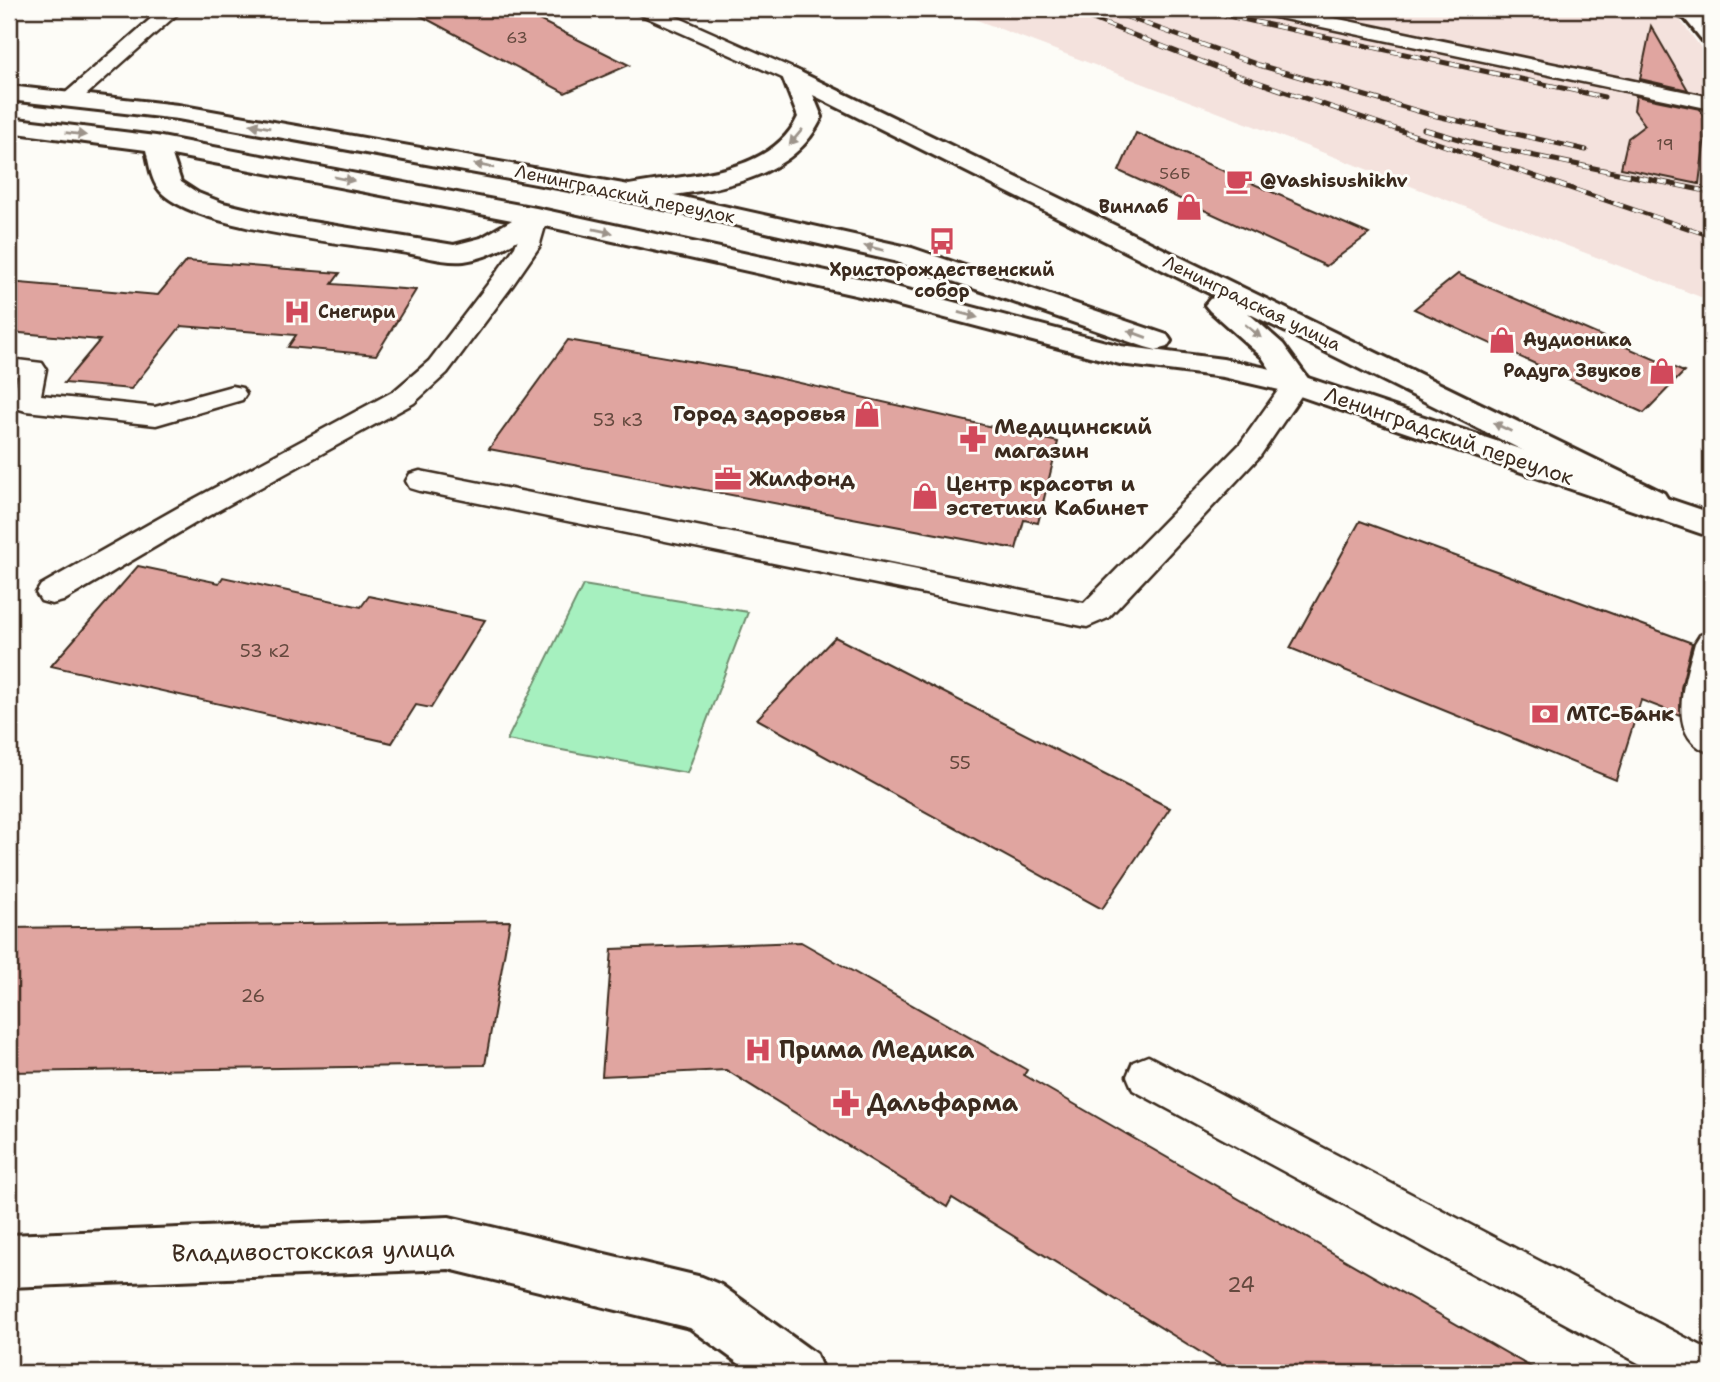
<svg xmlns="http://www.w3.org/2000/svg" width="1720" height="1382" viewBox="0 0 1720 1382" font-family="'Shantell Sans',sans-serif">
  <rect width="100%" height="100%" fill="#fdfcf7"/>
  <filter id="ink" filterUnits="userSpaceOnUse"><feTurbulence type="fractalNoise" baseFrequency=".0143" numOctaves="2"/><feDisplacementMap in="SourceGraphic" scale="14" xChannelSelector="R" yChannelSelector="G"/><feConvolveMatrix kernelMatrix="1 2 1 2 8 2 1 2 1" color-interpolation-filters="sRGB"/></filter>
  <g filter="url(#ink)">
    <!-- built -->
    <polygon fill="#f4e2dd" points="948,9 1655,9 1681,21 1711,61 1711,301"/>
    <!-- green -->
    <polygon fill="#a6f0bf" stroke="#708d6e" stroke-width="2" points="583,585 748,612 687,773 507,740"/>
    <!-- building -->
    <g fill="#e0a5a0" stroke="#3b2a1e" stroke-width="2">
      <polygon points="408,9 517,9 629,65 565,93"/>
      <polygon points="1651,26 1688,90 1640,79"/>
      <polygon points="1636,96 1700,109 1707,121 1699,184 1621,168 1628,138 1645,125 1634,110"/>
      <polygon points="1136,133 1369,234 1326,266 1119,171"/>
      <polygon points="186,261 340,273 332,284 416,290 376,355 288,347 296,335 181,326 131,389 64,383 100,340 9,332 9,282 158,295"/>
      <polygon points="1458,274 1684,372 1644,413 1414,309"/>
      <polygon points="568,340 752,372 1058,442 1038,523 1024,520 1016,549 489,449"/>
      <polygon points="1360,521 1692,643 1681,688 1680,715 1641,700 1616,780 1290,648"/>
      <polygon points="138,566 219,583 223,577 361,607 369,596 485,620 431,708 416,705 392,743 51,666"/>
      <polygon points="835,637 1170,808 1102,909 757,719"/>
      <polygon points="510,921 485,1065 9,1072 9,928"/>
      <polygon points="801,942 1027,1070 1024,1075 1541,1373 1234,1373 952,1198 947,1207 726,1070 602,1076 612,949"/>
    </g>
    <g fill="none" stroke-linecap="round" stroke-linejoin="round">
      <defs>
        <g id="lane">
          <polygon points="162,9 183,9 76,104 62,104 59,100 62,96"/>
          <polygon points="634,9 659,9 801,72 804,76 801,80 787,80 637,13"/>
          <polygon points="1255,9 1291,9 1711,97 1711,109 1265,15"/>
          <path d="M1669,9H1707L1700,19C1690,22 1676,18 1669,9Z"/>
          <polygon points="536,209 544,211 548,216 539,247 512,286 447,373 414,403 199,521 63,601 52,604 41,601 36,593 41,585 179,507 394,391 429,361 494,276 515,247 528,211"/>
          <polygon points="9,359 42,363 46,369 41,395 155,407 232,386 242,388 246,394 242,400 156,425 26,411 16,408 12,402 18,376 9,375"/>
          <polygon points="1296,376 1305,378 1309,384 1260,456 1108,618 1087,627 420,491 410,488 406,481 410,474 420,471 1084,603 1240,444 1287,378"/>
          <path d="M1711,631V753C1663,737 1686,677 1695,643L1700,635Z"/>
          <polygon points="1148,1056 1711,1351 1711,1373 1657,1373 1133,1090 1127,1076 1133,1062"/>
          <polygon points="9,1238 25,1245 32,1264 25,1280 9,1287"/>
        </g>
        <g id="street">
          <polygon points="1695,9 1701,10 1711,22 1711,43 1703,41 1682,15 1685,10"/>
          <path d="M794,69L1664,493L1669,501L1664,509L1652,512L1640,509L1248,313L1283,344L1312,384L1307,391L1296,394L1285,391L1262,357L1210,311L1205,305L1210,299L1217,297L813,95L822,117C790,188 696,191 629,201L620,199L616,193L620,187C677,173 768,180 798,117L782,76L786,71Z"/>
          <polygon points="449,1217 702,1277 721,1285 816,1354 824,1373 752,1373 690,1328 449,1269 9,1287 9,1235"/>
        </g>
        <g id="secondary">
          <polygon points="9,86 178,105 629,185 912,248 1167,335 1171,341 1167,347 1156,350 1145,347 894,261 629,201 178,119 9,100"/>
          <path d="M9,118L156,136L536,208L877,282L1121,346L1223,359L1296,374L1711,513V537L1288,392L1223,377L1120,364L873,299L541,225C517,241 493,257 464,261C443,263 421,255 401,252C345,243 203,230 163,194C151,183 150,166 146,150L9,132ZM172,155L512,220L481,238L454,245L281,217L223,203L198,193L181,182Z"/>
        </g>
      </defs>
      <!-- lane casing -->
      <use href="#lane" stroke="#3b2a1e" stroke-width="5"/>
      <!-- street casing -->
      <use href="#street" stroke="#3b2a1e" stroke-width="6"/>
      <!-- secondary casing -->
      <use href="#secondary" stroke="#3b2a1e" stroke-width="6"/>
      <!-- lane -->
      <use href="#lane" fill="#fdfcf7" fill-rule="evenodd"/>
      <!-- street -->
      <use href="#street" fill="#fdfcf7" fill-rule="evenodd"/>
      <!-- secondary -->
      <use href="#secondary" fill="#fdfcf7" fill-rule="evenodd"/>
      <defs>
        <g id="rail">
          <polyline points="1067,9 1231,73 1711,236"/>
          <polyline points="1105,9 1259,65 1428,114 1586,150"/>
          <polyline points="1196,9 1604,97"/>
          <polyline points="1424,129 1476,144 1711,192"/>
        </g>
      </defs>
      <!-- rail casing -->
      <use href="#rail" stroke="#3b2a1e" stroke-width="5"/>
      <!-- rail -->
      <use href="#rail" stroke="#fdfcf7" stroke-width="3.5" stroke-dasharray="10" stroke-linecap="butt"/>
    </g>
    <!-- one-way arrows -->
    <defs><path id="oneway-solid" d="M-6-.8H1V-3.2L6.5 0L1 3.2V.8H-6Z" transform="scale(1.75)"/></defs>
    <g fill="#9c938a">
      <use href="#oneway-solid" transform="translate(260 126) rotate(-170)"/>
      <use href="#oneway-solid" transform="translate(76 134) rotate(7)"/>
      <use href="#oneway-solid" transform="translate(796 137) rotate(130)"/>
      <use href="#oneway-solid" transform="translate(484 166) rotate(-170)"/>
      <use href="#oneway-solid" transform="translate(344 179) rotate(11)"/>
      <use href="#oneway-solid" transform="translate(603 231) rotate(12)"/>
      <use href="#oneway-solid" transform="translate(874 248) rotate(-167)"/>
      <use href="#oneway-solid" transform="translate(968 315) rotate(15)"/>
      <use href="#oneway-solid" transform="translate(1253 331) rotate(39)"/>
      <use href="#oneway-solid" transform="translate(1137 334) rotate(-160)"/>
      <use href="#oneway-solid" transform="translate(1502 427) rotate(-154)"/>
    </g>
  </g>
  <!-- icons -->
  <defs>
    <symbol id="cafe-bare" viewBox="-9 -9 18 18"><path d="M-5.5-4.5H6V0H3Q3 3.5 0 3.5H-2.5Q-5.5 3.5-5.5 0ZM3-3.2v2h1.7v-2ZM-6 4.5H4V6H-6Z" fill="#d1495b" stroke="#fdfcf7" stroke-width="2.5" paint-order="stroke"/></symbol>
    <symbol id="shop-bare" viewBox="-9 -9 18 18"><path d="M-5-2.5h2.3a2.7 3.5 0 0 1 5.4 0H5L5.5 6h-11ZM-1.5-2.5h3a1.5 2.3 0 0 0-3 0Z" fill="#d1495b" stroke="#fdfcf7" stroke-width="2.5" paint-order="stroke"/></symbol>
    <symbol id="bus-bare" viewBox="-9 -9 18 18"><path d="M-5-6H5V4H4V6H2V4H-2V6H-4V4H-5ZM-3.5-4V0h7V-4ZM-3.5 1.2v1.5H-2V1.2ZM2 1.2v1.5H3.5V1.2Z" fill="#d1495b" stroke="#fdfcf7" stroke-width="2.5" paint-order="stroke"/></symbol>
    <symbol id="hospital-bare" viewBox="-9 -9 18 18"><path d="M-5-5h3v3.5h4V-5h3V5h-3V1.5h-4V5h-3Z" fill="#d1495b" stroke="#fdfcf7" stroke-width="2.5" paint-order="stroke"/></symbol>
    <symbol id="pharmacy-bare" viewBox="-9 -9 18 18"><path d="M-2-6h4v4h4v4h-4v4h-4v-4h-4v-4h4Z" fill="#d1495b" stroke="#fdfcf7" stroke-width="2.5" paint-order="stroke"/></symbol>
    <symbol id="office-bare" viewBox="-9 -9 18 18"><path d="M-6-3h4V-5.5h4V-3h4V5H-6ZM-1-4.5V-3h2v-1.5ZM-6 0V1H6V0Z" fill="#d1495b" stroke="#fdfcf7" stroke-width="2.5" paint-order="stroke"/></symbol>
    <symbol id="bank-bare" viewBox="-9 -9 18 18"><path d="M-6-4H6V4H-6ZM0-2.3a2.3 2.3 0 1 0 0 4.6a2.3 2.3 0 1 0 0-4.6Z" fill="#d1495b" stroke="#fdfcf7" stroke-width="2.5" paint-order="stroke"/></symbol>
  </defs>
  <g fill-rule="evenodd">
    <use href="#cafe-bare" x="1220" y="162" width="38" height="38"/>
    <use href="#shop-bare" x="1170" y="188" width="38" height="38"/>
    <use href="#bus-bare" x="923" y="222" width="38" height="38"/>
    <use href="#hospital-bare" x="278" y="293" width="38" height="38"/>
    <use href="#shop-bare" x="1483" y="321" width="38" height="38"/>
    <use href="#shop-bare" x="1643" y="352" width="38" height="38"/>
    <use href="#shop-bare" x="848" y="395" width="38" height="38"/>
    <use href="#pharmacy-bare" x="954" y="420" width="38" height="38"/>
    <use href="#office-bare" x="709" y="460" width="38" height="38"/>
    <use href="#shop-bare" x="906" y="477" width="38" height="38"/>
    <use href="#bank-bare" x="1526" y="695" width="38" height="38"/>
    <use href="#hospital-bare" x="739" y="1031" width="38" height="38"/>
    <use href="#pharmacy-bare" x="827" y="1084" width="38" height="38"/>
  </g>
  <g text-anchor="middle" stroke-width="6" stroke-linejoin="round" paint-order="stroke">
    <!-- far-number labels -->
    <g font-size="16" fill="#64493e">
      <text x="517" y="43">63</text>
      <text x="1665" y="150">19</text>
      <text x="1175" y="179">56Б</text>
    </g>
    <!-- far-poi labels -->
    <g font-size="18" font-weight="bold" fill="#3b2a1e" stroke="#fdfcf7" text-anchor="start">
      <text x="1260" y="187">@Vashisushikhv</text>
      <text x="1168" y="213" text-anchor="end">Винлаб</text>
      <text x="942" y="276" text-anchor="middle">Христорождественский<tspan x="942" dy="21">собор</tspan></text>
      <text x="318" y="318">Снегири</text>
      <text x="1523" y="346">Аудионика</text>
      <text x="1641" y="377" text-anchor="end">Радуга Звуков</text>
    </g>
    <!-- far-street labels -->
    <g font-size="18" fill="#3b2a1e" stroke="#fdfcf7">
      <text transform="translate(625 194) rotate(12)" y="6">Ленинградский переулок</text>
      <text transform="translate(1252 303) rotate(26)" y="6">Ленинградская улица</text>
    </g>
    <!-- number labels -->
    <g font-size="18" fill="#64493e">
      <text x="618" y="426">53 к3</text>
      <text x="265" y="657">53 к2</text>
      <text x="960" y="769">55</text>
      <text x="253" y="1002">26</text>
    </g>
    <!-- poi labels -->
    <g font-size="21" font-weight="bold" fill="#3b2a1e" stroke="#fdfcf7" text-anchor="start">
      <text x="846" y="421" text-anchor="end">Город здоровья</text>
      <text x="994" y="434">Медицинский<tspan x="994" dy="24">магазин</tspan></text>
      <text x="749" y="486">Жилфонд</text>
      <text x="946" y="491">Центр красоты и<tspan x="946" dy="24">эстетики Кабинет</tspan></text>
      <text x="1566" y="721">МТС-Банк</text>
    </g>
    <!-- street labels -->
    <g font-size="21" fill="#3b2a1e" stroke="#fdfcf7">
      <text transform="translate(1449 436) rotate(19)" y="7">Ленинградский переулок</text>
    </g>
    <!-- near-number labels -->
    <g font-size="21" fill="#64493e">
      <text x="1241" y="1292">24</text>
    </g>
    <!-- near-poi labels -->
    <g font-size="24" font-weight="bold" fill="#3b2a1e" stroke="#fdfcf7" text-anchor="start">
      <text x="779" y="1058">Прима Медика</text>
      <text x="867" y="1111">Дальфарма</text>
    </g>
    <!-- near-street labels -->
    <g font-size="24" fill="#3b2a1e" stroke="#fdfcf7">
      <text transform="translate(313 1251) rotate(-1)" y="8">Владивостокская улица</text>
    </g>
  </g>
  <!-- margin -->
  <rect width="1720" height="1382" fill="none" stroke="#fdfcf7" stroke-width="35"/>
  <rect x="18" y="18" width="1685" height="1347" fill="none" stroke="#3b2a1e" stroke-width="2.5" filter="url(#ink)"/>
</svg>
